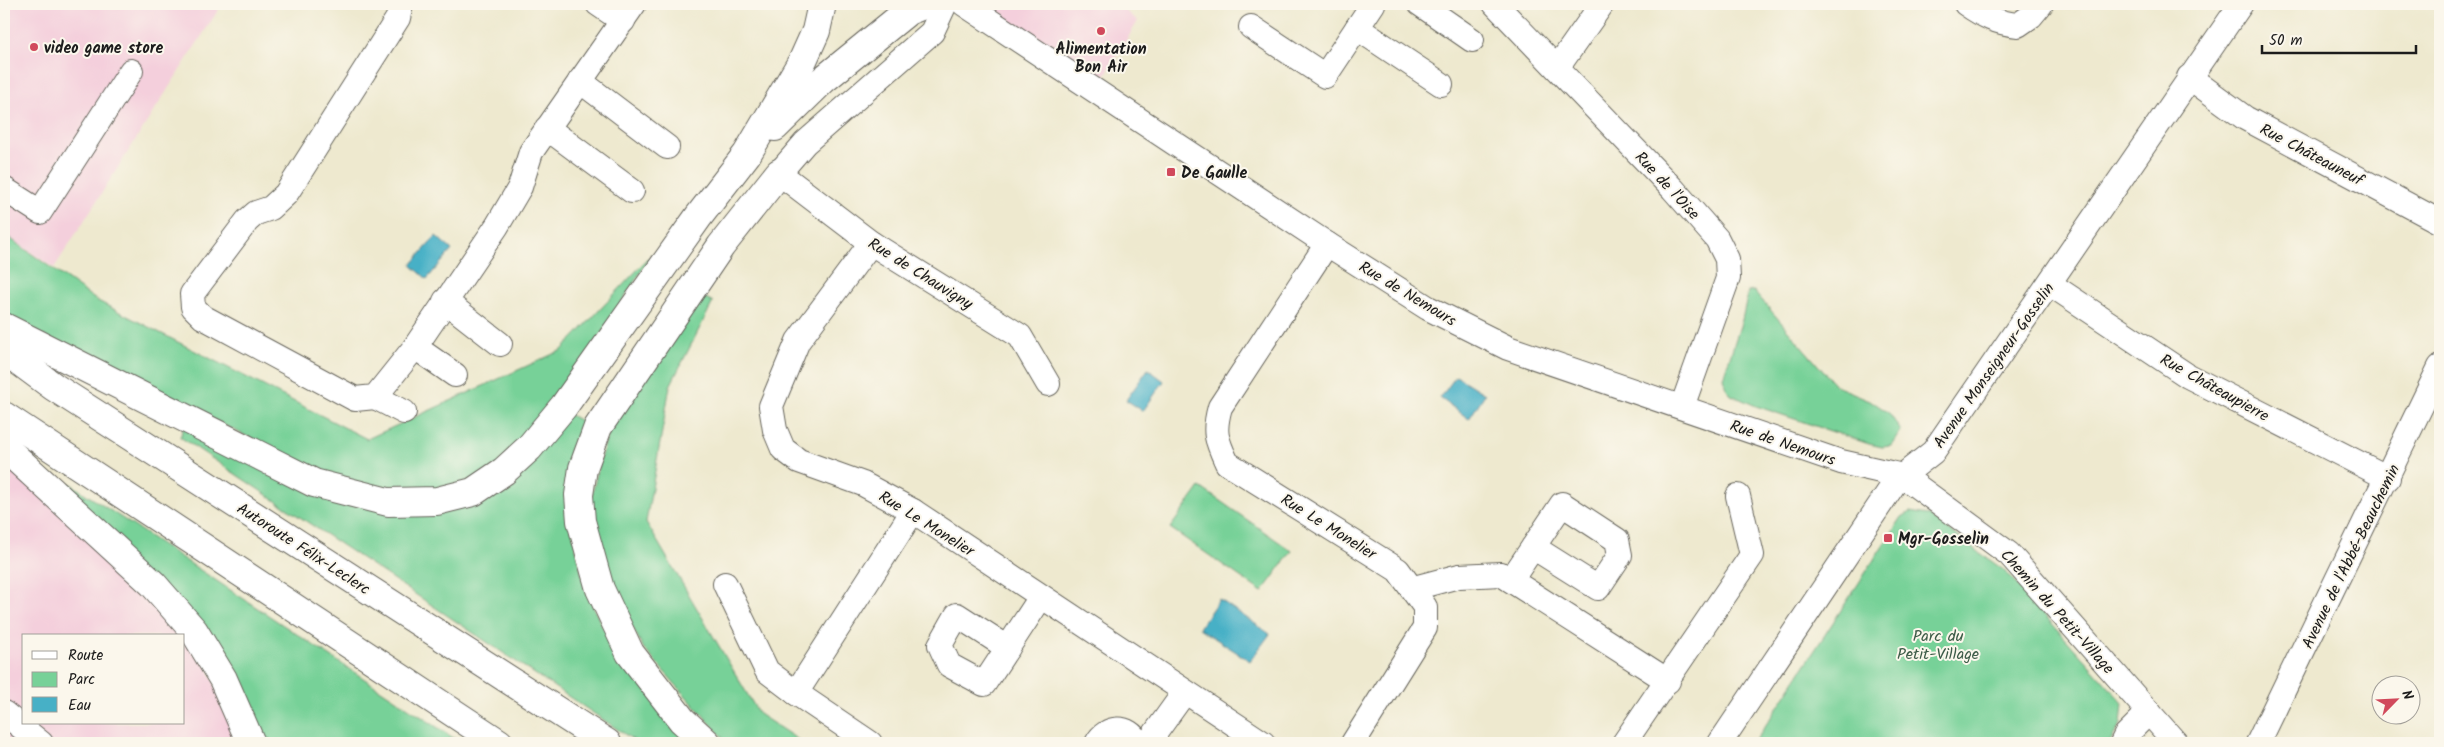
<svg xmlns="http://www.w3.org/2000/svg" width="2444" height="747" viewBox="0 0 2444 747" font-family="Kalam,sans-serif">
  <rect width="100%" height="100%" fill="#fbf7ec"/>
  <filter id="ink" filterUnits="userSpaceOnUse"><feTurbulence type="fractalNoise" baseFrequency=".02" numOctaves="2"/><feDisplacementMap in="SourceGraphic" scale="10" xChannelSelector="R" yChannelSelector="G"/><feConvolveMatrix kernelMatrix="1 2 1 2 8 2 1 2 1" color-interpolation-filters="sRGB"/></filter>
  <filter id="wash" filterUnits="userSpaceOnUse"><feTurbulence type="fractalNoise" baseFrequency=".0096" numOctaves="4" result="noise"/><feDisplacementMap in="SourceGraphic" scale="20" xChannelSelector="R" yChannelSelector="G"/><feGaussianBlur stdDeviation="1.12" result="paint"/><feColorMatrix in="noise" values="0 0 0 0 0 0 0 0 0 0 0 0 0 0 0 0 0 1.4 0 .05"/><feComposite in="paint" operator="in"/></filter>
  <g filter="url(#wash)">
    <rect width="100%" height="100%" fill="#eee9cf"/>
    <!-- built -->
    <g fill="#f4cfdc" fill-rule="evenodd">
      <polygon points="4,4 222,4 54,268 4,234"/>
      <polygon points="964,4 1117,4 1138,21 1096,90"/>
      <path d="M4,467L73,517L161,600L207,667L243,743H4ZM24,636H184V723H24Z"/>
    </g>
    <!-- green -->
    <g fill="#77d198" stroke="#4a765a">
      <polygon points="4,234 96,300 367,439 562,350 653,253 588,354 532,434 491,473 439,493 349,487 4,316"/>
      <polygon points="1754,291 1836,386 1870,400 1889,413 1901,431 1891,446 1882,447 1869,444 1756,406 1729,394 1723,378 1742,320 1748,292"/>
      <polygon points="697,293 713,302 670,386 646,522 759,714 803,743 728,743 725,740 644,649 613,591 595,534 591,499 601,456 613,420"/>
      <polygon points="570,415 583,422 570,451 567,475 570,521 585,589 601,624 633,673 694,743 638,743 180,437 184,427 433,512"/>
      <polygon points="69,483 461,743 264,743 250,707 62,492"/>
      <polygon points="1200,487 1292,551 1262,592 1170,528"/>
      <polygon points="1910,512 1928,515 2005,571 2123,703 2121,724 2109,743 1754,743 1902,517"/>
    </g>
    <!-- water -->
    <g fill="#47b0c6" stroke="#326671">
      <polygon points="436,236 452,250 427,279 411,265"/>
      <polygon points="1148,369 1164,381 1143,411 1126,400"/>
      <polygon points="1456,376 1485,394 1469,419 1440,398"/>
      <polygon points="1219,599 1270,634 1250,661 1199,628"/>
    </g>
  </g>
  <g filter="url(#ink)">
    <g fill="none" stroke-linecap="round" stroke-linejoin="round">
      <defs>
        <g id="minor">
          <polyline points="401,4 398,18 286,194 271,208 256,213 247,221 192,294 193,307 203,317 355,399 375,397 415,347 497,226 520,187 531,152 634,4"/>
          <polyline points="598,4 623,21"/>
          <polyline points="945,4 932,32 805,143 779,173 871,243 1020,336 1048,384"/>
          <polyline points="964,4 1327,244 1428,308 1508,348 1841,462 1903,476 2009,554 2176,743"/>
          <polyline points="1420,4 1472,40"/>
          <polyline points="1495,4 1673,189 1717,239 1727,259 1728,278 1682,407"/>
          <path d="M1966,4C1983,16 1997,23 2018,25L2031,16L2041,4"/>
          <polyline points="1251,27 1325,76 1373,4"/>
          <polyline points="1357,28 1441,84"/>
          <polyline points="1557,68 1602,4"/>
          <polyline points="2189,77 2245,118 2440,222"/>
          <polyline points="580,81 667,147"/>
          <polyline points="547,128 632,191"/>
          <polyline points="4,189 40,212 131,71"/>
          <polyline points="871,243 798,341 771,406 775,430 783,449 799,461 863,484 913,511 1263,743"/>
          <path d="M1327,244L1220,407C1213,432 1216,439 1227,463L1398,570L1425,607V628L1353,743"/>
          <polyline points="2050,284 2188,376 2388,478"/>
          <polyline points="445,301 500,344"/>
          <polyline points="415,347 455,375"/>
          <polyline points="375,397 404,412"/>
          <polyline points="1511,580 1562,504 1617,540 1620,555 1598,588 1533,547"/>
          <polyline points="725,584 767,671 796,693"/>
          <polyline points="1414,588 1459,576 1501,574 1668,681"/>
          <polyline points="1008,648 957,615 940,645 949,665 984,684 1041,597"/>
          <polyline points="4,713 41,743"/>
          <polyline points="870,743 796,693 913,511"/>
          <path d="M1097,743C1106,726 1129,724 1138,743"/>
          <polyline points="1145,743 1151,739 1184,693"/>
          <polyline points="1624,743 1752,555 1738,496"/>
          <polyline points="1720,743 1896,481 1933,452 2241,4"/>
          <polyline points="2122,743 2126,735 2149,712"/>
          <polyline points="2258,743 2440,367"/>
        </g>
        <g id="highway">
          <polyline points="775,127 823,80 908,11 926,4"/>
          <polyline points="4,327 314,483 388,502 437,501 473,492 504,471 529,448 564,406 699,216 747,154 803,60 816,31 822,4"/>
          <polyline points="4,350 54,387 607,743"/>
          <polyline points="4,416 499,743"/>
          <polyline points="4,447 153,584 194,631 223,679 251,743"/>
          <polyline points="707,743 682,720 630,653 600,589 581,521 579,495 583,468 598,427 721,246 779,173"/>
        </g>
      </defs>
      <!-- minor casing -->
      <use href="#minor" stroke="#66645b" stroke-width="26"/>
      <!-- highway casing -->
      <use href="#highway" stroke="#66645b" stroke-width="30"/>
      <!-- minor -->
      <use href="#minor" stroke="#fff" stroke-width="24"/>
      <!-- highway -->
      <use href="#highway" stroke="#fff" stroke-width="28"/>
    </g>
  </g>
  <!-- markers -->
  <g fill="#d1495b" stroke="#fbf7ec" stroke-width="2">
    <circle cx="1101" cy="31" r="5"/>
    <circle cx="34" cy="47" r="5"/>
    <rect x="1166" y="167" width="10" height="10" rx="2.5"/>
    <rect x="1883" y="533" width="10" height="10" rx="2.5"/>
  </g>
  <g text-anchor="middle" stroke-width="4" stroke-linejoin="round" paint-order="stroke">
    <!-- poi labels -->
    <g font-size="16" font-weight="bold" fill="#1c1c1c" stroke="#fbf7ec" text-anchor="start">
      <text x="44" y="53">video game store</text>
      <text x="1101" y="54" text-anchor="middle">Alimentation<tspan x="1101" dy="18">Bon Air</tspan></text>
      <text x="1181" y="178">De Gaulle</text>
      <text x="1898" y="544">Mgr-Gosselin</text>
    </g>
    <!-- street labels -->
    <g font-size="16" fill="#1c1c1c" stroke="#fbf7ec">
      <text transform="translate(2312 154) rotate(28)" y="6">Rue Châteauneuf</text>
      <text transform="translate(1668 185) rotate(47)" y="6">Rue de l'Oise</text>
      <text transform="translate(921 273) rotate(32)" y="6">Rue de Chauvigny</text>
      <text transform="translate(1408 293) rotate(31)" y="6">Rue de Nemours</text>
      <text transform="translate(1993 365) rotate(-55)" y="6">Avenue Monseigneur-Gosselin</text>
      <text transform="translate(2215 387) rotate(29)" y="6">Rue Châteaupierre</text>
      <text transform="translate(1783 442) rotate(19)" y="6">Rue de Nemours</text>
      <text transform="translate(927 523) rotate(32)" y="6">Rue Le Monelier</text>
      <text transform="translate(1329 526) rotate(32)" y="6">Rue Le Monelier</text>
      <text transform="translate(304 548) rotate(33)" y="6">Autoroute Félix-Leclerc</text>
      <text transform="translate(2350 556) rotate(-64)" y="6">Avenue de l'Abbé-Beauchemin</text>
      <text transform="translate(2058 611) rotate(48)" y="6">Chemin du Petit-Village</text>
    </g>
    <!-- park labels -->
    <g font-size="16" fill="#3c5b47" stroke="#fbf7ec">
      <text x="1938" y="641">Parc du<tspan x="1938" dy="18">Petit-Village</tspan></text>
    </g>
  </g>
  <!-- margin -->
  <rect width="2444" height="747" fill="none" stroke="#fbf7ec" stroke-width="20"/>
  <!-- legend -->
  <rect x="22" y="634" width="162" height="90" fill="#fbf7ec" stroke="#a29f99"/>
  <rect x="32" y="651" width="25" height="8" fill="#ffffff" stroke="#a29f99"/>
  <text x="68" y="660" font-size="15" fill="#1c1c1c">Route</text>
  <rect x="32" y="672" width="25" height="15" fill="#77d198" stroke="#a29f99"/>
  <text x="68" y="684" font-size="15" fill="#1c1c1c">Parc</text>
  <rect x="32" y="697" width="25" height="15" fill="#47b0c6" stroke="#a29f99"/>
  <text x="68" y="710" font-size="15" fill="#1c1c1c">Eau</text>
  <!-- north arrow -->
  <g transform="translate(2396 700) rotate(66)"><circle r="24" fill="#fbf7ec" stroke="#a29f99"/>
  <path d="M0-4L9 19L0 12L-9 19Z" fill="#d1495b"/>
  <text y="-8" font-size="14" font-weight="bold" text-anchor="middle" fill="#1c1c1c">N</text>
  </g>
  <!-- scale -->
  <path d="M2262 45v8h154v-8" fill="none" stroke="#1c1c1c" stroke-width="2.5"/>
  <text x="2269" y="45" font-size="15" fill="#1c1c1c" stroke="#fbf7ec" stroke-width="4" paint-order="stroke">50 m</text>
</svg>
